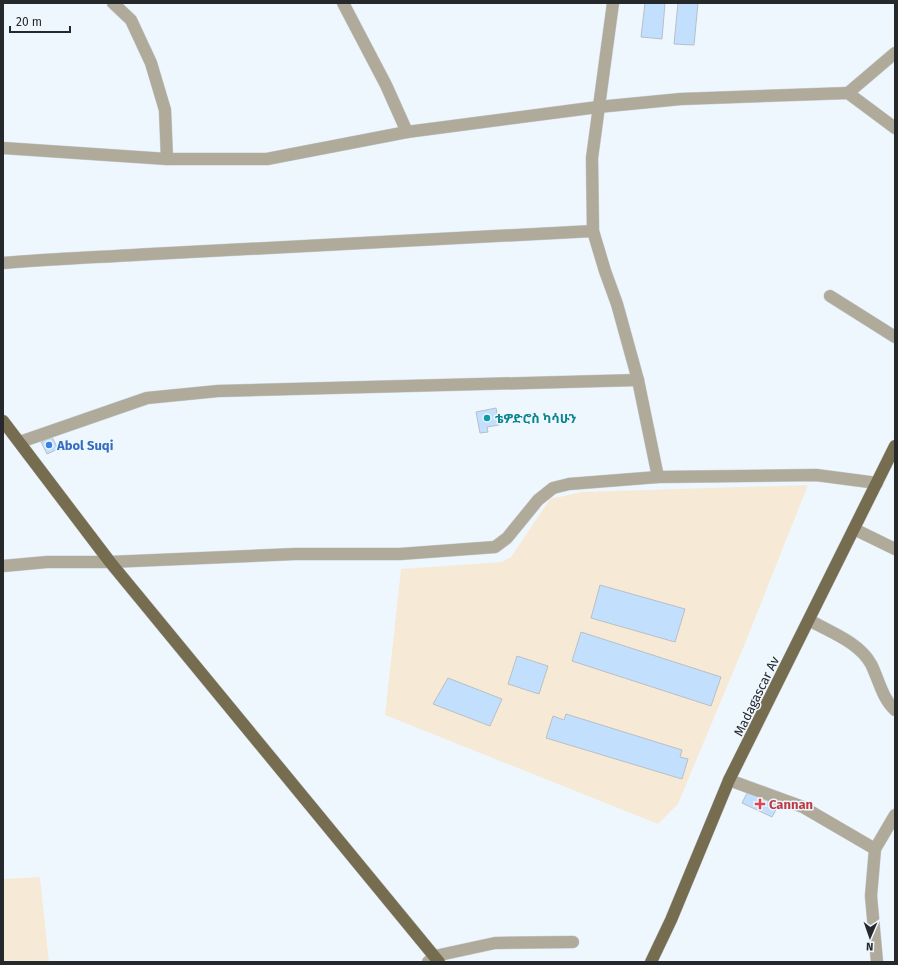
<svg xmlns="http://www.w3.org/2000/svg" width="898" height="965" viewBox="0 0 898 965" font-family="'Fira Sans','Noto Sans Ethiopic',sans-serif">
  <rect width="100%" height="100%" fill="#eff7fe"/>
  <!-- education -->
  <g fill="#f6ead6">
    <polygon points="808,485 744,646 678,804 658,824 385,715 401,569 501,562 511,557 550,499 582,492"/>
    <polygon points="40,877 49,962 3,962 3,879"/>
  </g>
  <!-- building -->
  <g fill="#c2e0fd" stroke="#b8bfc6">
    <polygon points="645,3 665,3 662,39 641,37"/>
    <polygon points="678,3 698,3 694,45 674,44"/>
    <polygon points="496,408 499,425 487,427 488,432 480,433 476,412"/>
    <polygon points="52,437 58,449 47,454 41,442"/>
    <polygon points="600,585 685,609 675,642 591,618"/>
    <polygon points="581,632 721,677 711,706 572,661"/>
    <polygon points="517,656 548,666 539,694 508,684"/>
    <polygon points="448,678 502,699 490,726 433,704"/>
    <polygon points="566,714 682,750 680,757 688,759 682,779 546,738 553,716 564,720"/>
    <polygon points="748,791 778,806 772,817 742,803"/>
  </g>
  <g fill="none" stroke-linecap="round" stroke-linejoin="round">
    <defs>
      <g id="minor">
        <polyline points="113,3 131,20 151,63 165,110 167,159"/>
        <polyline points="343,3 386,85 407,132"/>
        <polyline points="613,3 592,158 593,231 605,271 617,304 638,380 658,477"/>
        <polyline points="848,93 895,53"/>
        <polyline points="3,148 167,159 267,159 407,132 598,107 681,99 848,93 895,128"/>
        <path d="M3,263C52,259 102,257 151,254C298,246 446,239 593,231"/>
        <polyline points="830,296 895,337"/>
        <polyline points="20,442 147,398 218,391 638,380"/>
        <polyline points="854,529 895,549"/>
        <polyline points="3,566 47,562 110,562 295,554 400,554 495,547 507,538 538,500 553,488 569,484 658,477 816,475 877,483"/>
        <path d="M809,620C830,632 859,642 871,664C879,680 882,698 895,710"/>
        <polyline points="729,780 803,807 875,849"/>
        <polyline points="428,962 435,956 495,943 573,942"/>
        <polyline points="877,962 871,896 875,849 895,815"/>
      </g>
      <g id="major">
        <polyline points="3,421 110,562 439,962"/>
        <polyline points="651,962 671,920 729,780 895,446"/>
      </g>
    </defs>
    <!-- minor casing -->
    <use href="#minor" stroke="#cbd2d8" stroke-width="13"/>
    <!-- major casing -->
    <use href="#major" stroke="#cbd2d8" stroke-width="13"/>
    <!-- minor -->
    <use href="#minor" stroke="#b0aa9a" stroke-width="12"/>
    <!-- major -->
    <use href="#major" stroke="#766c4f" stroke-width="12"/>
  </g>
  <!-- markers -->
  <circle fill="#0f9aa8" stroke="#eff7fe" stroke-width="1.5" cx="487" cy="418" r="4"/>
  <circle fill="#3f7fe0" stroke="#eff7fe" stroke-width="1.5" cx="49" cy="445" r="4"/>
  <path fill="#e0444e" stroke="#eff7fe" stroke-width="1.5" d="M758 798h4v4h4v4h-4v4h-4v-4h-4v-4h4z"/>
  <g text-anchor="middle" stroke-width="3" stroke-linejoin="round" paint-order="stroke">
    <!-- culture labels -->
    <g font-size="13" font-weight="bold" fill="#0d838f" stroke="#eff7fe" text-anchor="start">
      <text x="495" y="423">ቴዎድሮስ ካሳሁን</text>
    </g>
    <!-- shop labels -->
    <g font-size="13" font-weight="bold" fill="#366cbe" stroke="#eff7fe" text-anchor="start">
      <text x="57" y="450">Abol Suqi</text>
    </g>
    <!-- street labels -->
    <g font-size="13" fill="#26292c" stroke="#eff7fe">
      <text transform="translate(756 696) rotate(-64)" y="5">Madagascar Av</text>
    </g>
    <!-- health labels -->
    <g font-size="13" font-weight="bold" fill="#be3a42" stroke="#eff7fe" text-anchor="start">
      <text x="769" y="809">Cannan</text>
    </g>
  </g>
  <!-- border -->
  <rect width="898" height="965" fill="none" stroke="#26292c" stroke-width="8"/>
  <!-- north arrow -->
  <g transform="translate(870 937) rotate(182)" stroke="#eff7fe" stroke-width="3" paint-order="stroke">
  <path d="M0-3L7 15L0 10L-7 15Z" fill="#26292c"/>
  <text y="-6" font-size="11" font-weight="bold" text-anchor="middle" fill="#26292c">N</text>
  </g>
  <!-- scale -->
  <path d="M10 26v6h60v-6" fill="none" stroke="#26292c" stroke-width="2"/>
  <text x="16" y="26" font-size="12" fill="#26292c" stroke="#eff7fe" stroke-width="3" paint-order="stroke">20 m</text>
</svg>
